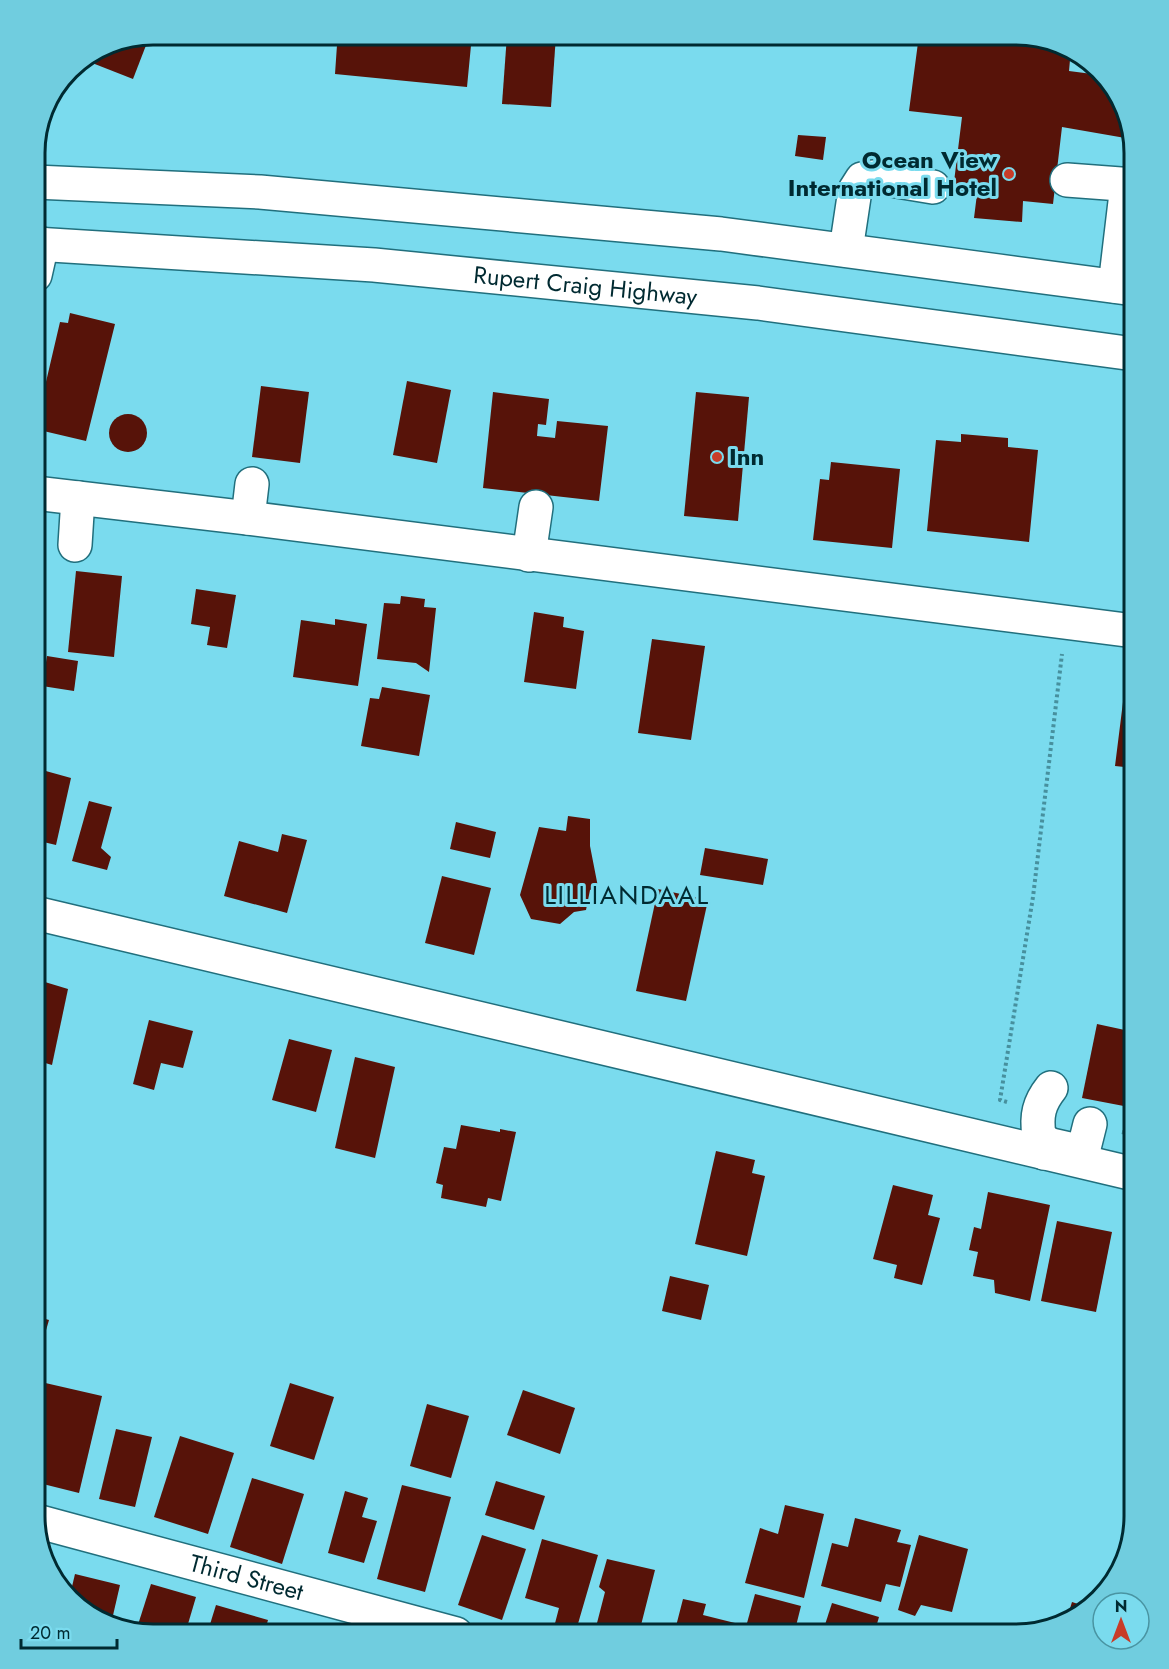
<svg xmlns="http://www.w3.org/2000/svg" width="1169" height="1669" viewBox="0 0 1169 1669" font-family="Jost,sans-serif">
  <rect width="100%" height="100%" fill="#7adbee"/>
  <!-- building -->
  <g fill="#571309">
    <polygon points="150,35 133,79 82,59 108,43"/>
    <polygon points="312,35 472,35 467,87 335,74 337,45 311,42"/>
    <polygon points="507,35 556,35 551,107 502,104"/>
    <polygon points="919,35 1024,35 1071,49 1069,71 1100,75 1118,93 1131,139 1062,127 1053,204 1023,201 1022,222 974,218 977,194 953,190 962,117 909,111"/>
    <polygon points="798,135 826,137 823,160 795,156"/>
    <polygon points="70,313 115,324 86,441 35,429 60,322 68,323"/>
    <polygon points="407,381 451,390 437,463 393,455"/>
    <polygon points="261,386 309,392 300,463 252,457"/>
    <polygon points="493,392 549,399 546,425 538,424 537,436 555,438 557,421 608,426 599,501 483,488"/>
    <polygon points="696,392 749,397 738,521 684,516"/>
    <circle cx="128" cy="433" r="19"/>
    <polygon points="961,434 1008,438 1008,447 1038,450 1029,542 927,531 936,440 961,442"/>
    <polygon points="831,462 900,469 892,548 813,540 820,479 829,480"/>
    <polygon points="76,571 122,576 114,657 68,652"/>
    <polygon points="196,589 236,595 227,648 207,645 210,627 191,624"/>
    <polygon points="401,596 425,599 424,607 436,608 429,672 416,663 377,659 384,603 400,604"/>
    <polygon points="534,612 564,617 563,627 584,631 576,689 524,682"/>
    <polygon points="335,619 367,624 358,686 293,677 301,620 335,625"/>
    <polygon points="652,639 705,646 691,740 638,733"/>
    <polygon points="47,656 78,661 74,691 42,686"/>
    <polygon points="382,687 430,695 419,756 361,746 370,698 379,699"/>
    <polygon points="1124,694 1134,695 1134,768 1115,766"/>
    <polygon points="35,768 71,778 56,845 35,840"/>
    <polygon points="89,801 112,807 101,848 111,857 107,870 72,861"/>
    <polygon points="568,816 590,819 590,846 598,887 590,890 586,910 574,912 560,924 531,919 520,895 539,827 566,831"/>
    <polygon points="456,822 496,832 490,858 450,849"/>
    <polygon points="282,834 307,840 287,913 224,896 239,841 278,852"/>
    <polygon points="705,848 768,859 763,885 700,875"/>
    <polygon points="442,876 491,888 474,955 425,943"/>
    <polygon points="658,889 708,900 686,1001 636,991"/>
    <polygon points="35,979 68,989 52,1065 35,1060"/>
    <polygon points="149,1020 193,1031 183,1068 161,1063 154,1090 133,1084"/>
    <polygon points="1097,1024 1134,1032 1134,1082 1129,1107 1082,1098"/>
    <polygon points="289,1039 332,1050 316,1112 272,1100"/>
    <polygon points="355,1057 395,1067 375,1158 335,1148"/>
    <polygon points="461,1125 500,1132 500,1129 516,1132 501,1201 488,1198 486,1207 441,1198 443,1185 436,1183 444,1147 456,1149"/>
    <polygon points="716,1151 755,1160 752,1173 765,1176 747,1256 695,1244"/>
    <polygon points="893,1185 933,1195 928,1215 940,1218 922,1285 894,1278 897,1265 873,1259"/>
    <polygon points="988,1192 1050,1205 1030,1301 995,1293 994,1280 973,1276 978,1252 969,1250 974,1227 981,1229"/>
    <polygon points="1057,1221 1112,1232 1096,1312 1041,1301"/>
    <polygon points="670,1276 709,1285 701,1320 662,1311"/>
    <polygon points="35,1316 49,1320 35,1368"/>
    <polygon points="41,1382 102,1396 79,1493 35,1482 35,1407"/>
    <polygon points="290,1383 334,1397 314,1460 270,1446"/>
    <polygon points="523,1390 575,1408 560,1454 507,1435"/>
    <polygon points="427,1404 469,1416 451,1478 410,1466"/>
    <polygon points="116,1429 152,1437 135,1507 99,1499"/>
    <polygon points="180,1436 234,1453 208,1534 154,1517"/>
    <polygon points="252,1478 304,1494 282,1564 230,1547"/>
    <polygon points="496,1481 545,1496 534,1530 485,1515"/>
    <polygon points="402,1485 451,1497 425,1592 377,1579"/>
    <polygon points="345,1491 368,1498 362,1517 377,1521 364,1563 328,1553"/>
    <polygon points="785,1505 824,1514 804,1598 745,1583 760,1528 778,1534"/>
    <polygon points="855,1518 901,1530 897,1542 911,1545 900,1587 886,1584 881,1602 821,1586 832,1543 848,1547"/>
    <polygon points="482,1535 526,1549 502,1620 458,1605"/>
    <polygon points="919,1535 968,1549 952,1612 921,1605 915,1616 898,1610"/>
    <polygon points="542,1539 598,1555 575,1634 566,1634 553,1631 559,1608 525,1598"/>
    <polygon points="607,1559 655,1570 639,1633 597,1623 605,1592 599,1587"/>
    <polygon points="75,1574 120,1585 111,1624 93,1618 70,1595"/>
    <polygon points="151,1584 196,1597 185,1634 145,1634 136,1631"/>
    <polygon points="755,1594 801,1606 794,1634 744,1634"/>
    <polygon points="683,1599 706,1604 703,1615 735,1623 731,1634 674,1634"/>
    <polygon points="1072,1602 1087,1607 1076,1618 1066,1621"/>
    <polygon points="832,1603 879,1617 874,1634 822,1634"/>
    <polygon points="216,1605 268,1620 264,1634 207,1634"/>
  </g>
  <g fill="none" stroke-linecap="round" stroke-linejoin="round">
    <defs>
      <g id="minor">
        <polyline points="1067,180 1134,185"/>
        <polyline points="846,250 855,190 862,179 873,177 933,187"/>
        <polyline points="35,275 42,244"/>
        <polyline points="1115,286 1127,185"/>
        <polyline points="35,493 248,518 1134,631"/>
        <polyline points="248,518 252,484"/>
        <polyline points="75,545 78,498"/>
        <polyline points="529,555 536,507"/>
        <polyline points="35,913 1134,1174"/>
        <polyline points="1052,1145 1083,1152 1090,1124"/>
        <path d="M1044,1153L1047,1144L1039,1135C1036,1116 1039,1103 1051,1088"/>
        <path id="s1" d="M36,1521L456,1634"/>
      </g>
      <g id="major">
        <polyline points="35,182 260,192 721,234 1134,289"/>
        <path id="s2" d="M35,244L374,265L758,303L1134,354"/>
      </g>
    </defs>
    <!-- minor casing -->
    <use href="#minor" stroke="#216f7d" stroke-width="36"/>
    <!-- major casing -->
    <use href="#major" stroke="#216f7d" stroke-width="36"/>
    <!-- path -->
    <g stroke="#47909e" stroke-width="4" stroke-dasharray="3 3" stroke-linecap="butt">
      <polyline points="1007,1102 1000,1100 1033,897 1062,654"/>
      <polyline points="1122,1132 1134,1135"/>
    </g>
    <!-- minor -->
    <use href="#minor" stroke="#fff" stroke-width="33"/>
    <!-- major -->
    <use href="#major" stroke="#fff" stroke-width="33"/>
  </g>
  <!-- markers -->
  <g fill="#c83c28" stroke="#7adbee" stroke-width="2">
    <circle cx="1009" cy="174" r="6"/>
    <circle cx="717" cy="457" r="6"/>
  </g>
  <g text-anchor="middle" stroke-width="6" stroke-linejoin="round" paint-order="stroke">
    <!-- poi labels -->
    <g font-size="24" font-weight="bold" fill="#002a31" stroke="#7adbee" text-anchor="end">
      <text x="997" y="168">Ocean View<tspan x="997" dy="28">International Hotel</tspan></text>
      <text x="729" y="465" text-anchor="start">Inn</text>
    </g>
    <!-- street labels -->
    <g font-size="24" fill="#002a31" stroke="#7adbee">
      <text dy="8" stroke="none"><textPath href="#s2" startOffset="552">Rupert Craig Highway</textPath></text>
      <text dy="8" stroke="none"><textPath href="#s1" startOffset="218">Third Street</textPath></text>
    </g>
    <!-- neighbourhood labels -->
    <g font-size="26" letter-spacing="1.5" fill="#002a31" stroke="#7adbee">
      <text x="627" y="904">LILLIANDAAL</text>
    </g>
  </g>
  <!-- crop -->
  <path d="M0 0H1169V1669H0ZM153 45H1016A108 108 0 0 1 1124 153V1516A108 108 0 0 1 1016 1624H153A108 108 0 0 1 45 1516V153A108 108 0 0 1 153 45Z" fill="#70cddf" fill-rule="evenodd"/>
  <path fill="none" stroke="#002a31" stroke-width="3" d="M153 45H1016A108 108 0 0 1 1124 153V1516A108 108 0 0 1 1016 1624H153A108 108 0 0 1 45 1516V153A108 108 0 0 1 153 45Z"/>
  <!-- north arrow -->
  <g transform="translate(1121 1621)"><circle r="28" fill="#7adbee" stroke="#4994a2" stroke-width="1.5"/>
  <path d="M0-4.5L10 22L0 15L-10 22Z" fill="#c83c28"/>
  <text y="-9" font-size="16" font-weight="bold" text-anchor="middle" fill="#002a31">N</text>
  </g>
  <!-- scale -->
  <path d="M21 1639v9h96v-9" fill="none" stroke="#002a31" stroke-width="3"/>
  <text x="30" y="1639" font-size="18" fill="#002a31" stroke="#7adbee" stroke-width="4.5" paint-order="stroke">20 m</text>
</svg>
